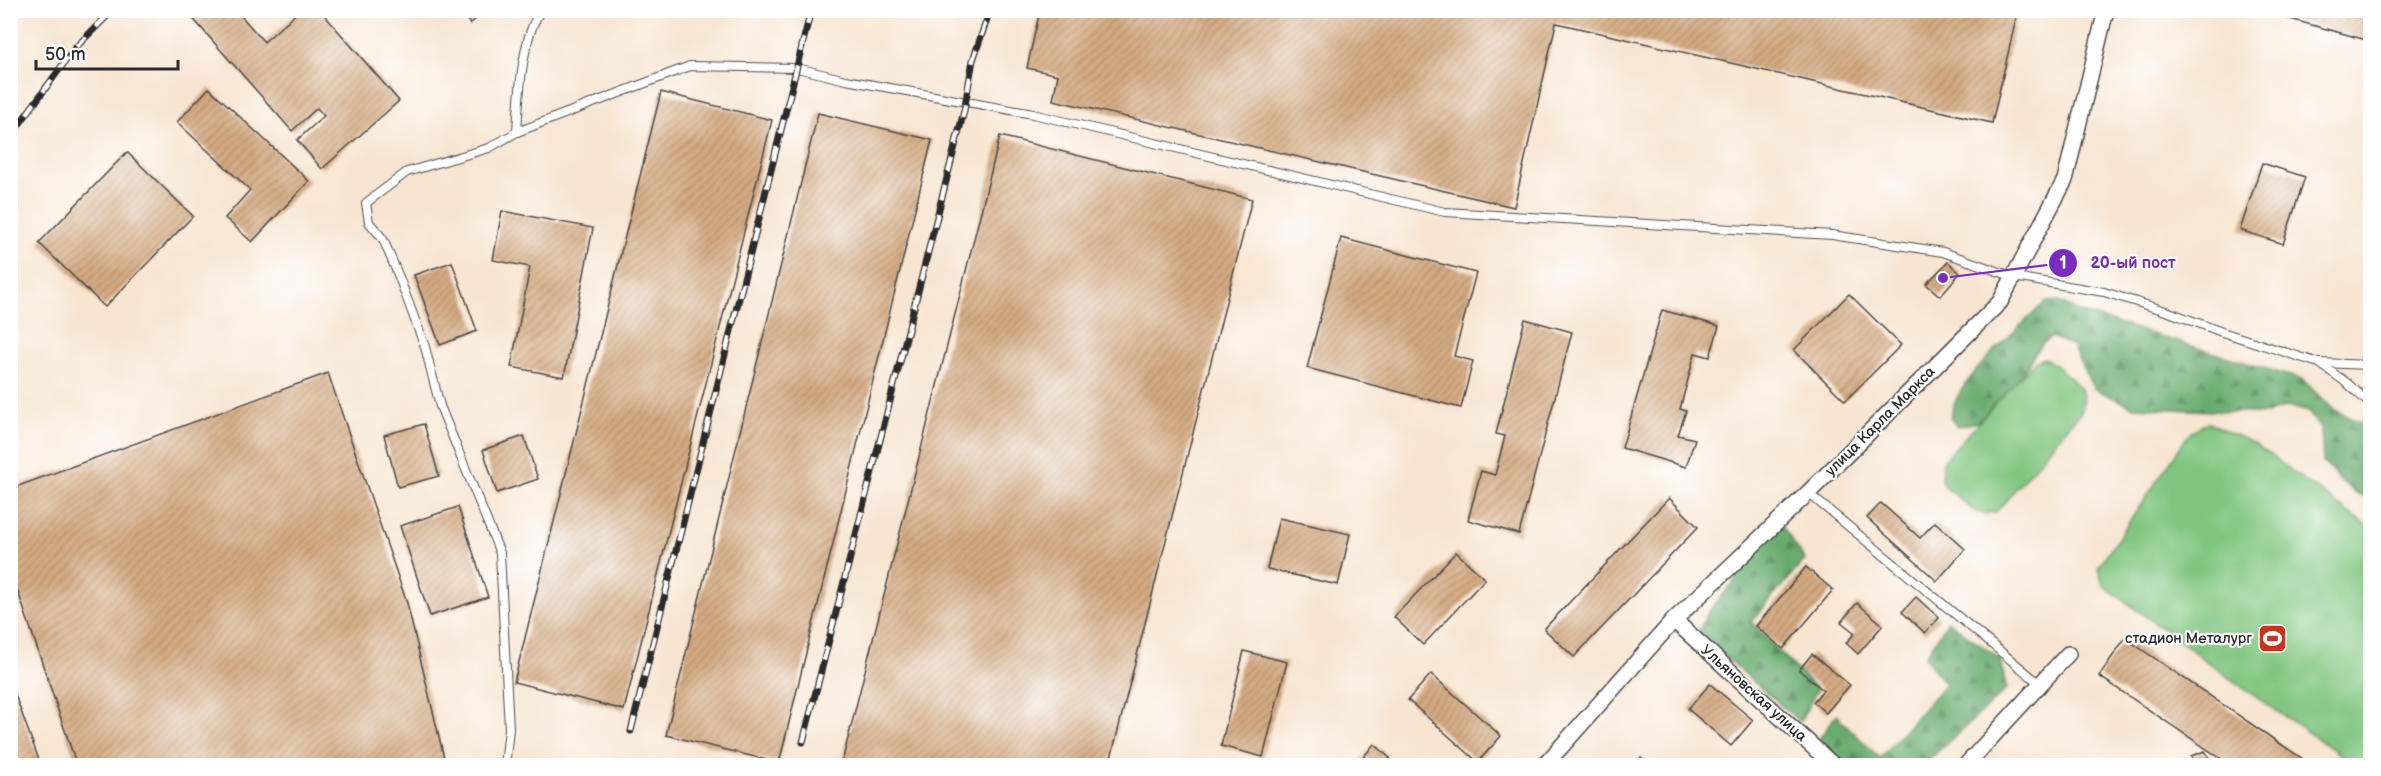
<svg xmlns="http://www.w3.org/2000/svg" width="2381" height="776" viewBox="0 0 2381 776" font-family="'Balsamiq Sans',sans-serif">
  <defs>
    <pattern id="forest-firs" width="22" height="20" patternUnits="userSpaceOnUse" patternTransform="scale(1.5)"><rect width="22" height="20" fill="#68ab6e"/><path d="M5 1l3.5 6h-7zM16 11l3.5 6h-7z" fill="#568b5b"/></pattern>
    <pattern id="building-hatch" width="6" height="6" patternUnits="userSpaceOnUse" patternTransform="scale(1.5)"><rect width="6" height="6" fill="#d5ab82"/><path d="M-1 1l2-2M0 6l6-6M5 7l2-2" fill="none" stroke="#ad8b6b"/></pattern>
  </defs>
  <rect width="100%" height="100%" fill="#fff"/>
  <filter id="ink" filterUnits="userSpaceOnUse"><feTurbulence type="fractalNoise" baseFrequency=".0167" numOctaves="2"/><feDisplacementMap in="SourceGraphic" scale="12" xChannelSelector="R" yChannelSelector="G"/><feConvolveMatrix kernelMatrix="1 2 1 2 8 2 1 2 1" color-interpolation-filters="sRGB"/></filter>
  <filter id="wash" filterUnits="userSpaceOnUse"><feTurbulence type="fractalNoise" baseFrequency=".008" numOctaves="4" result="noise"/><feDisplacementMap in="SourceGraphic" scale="24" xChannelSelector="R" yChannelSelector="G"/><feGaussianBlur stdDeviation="1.35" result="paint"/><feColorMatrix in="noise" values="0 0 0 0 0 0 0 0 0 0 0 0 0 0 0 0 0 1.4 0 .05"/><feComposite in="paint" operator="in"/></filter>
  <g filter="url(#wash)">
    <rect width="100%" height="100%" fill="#f7e5d1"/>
    <!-- forest -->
    <g fill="url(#forest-firs)" stroke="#4a6b4c" stroke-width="1.5">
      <path d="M2057,301L2077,311L2303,380L2333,409L2370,428V498L2356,493L2337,478L2323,461L2321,429L2308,412L2287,406L2267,414L2133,407L2093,388L2072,346L2052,337L2042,343L2017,381L1977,422L1957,426L1950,418C1955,381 2012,335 2039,308L2047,302Z"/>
      <polygon points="1781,524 1805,560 1751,622 1817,690 1800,722 1698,633 1707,614"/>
      <polygon points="1948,621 2000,659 2007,689 1923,765 1844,765 1816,743 1836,715 1880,758 1945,684 1925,657"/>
    </g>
    <!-- park -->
    <g fill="#81c680" stroke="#567856" stroke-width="1.5">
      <path d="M2043,358L2048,360C2064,373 2090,387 2082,410L1997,511L1985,514L1977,513L1945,487L1941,480L1943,461L2033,363Z"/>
      <polygon points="2208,422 2256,445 2370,528 2370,765 2356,765 2247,691 2103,585 2098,568 2191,431"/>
    </g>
    <g id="blocks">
      <!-- building -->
      <g fill="url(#building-hatch)">
        <polygon points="193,10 236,10 264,42 300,10 320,10 399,101 322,169 297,140 324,116 317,108 292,131 189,14"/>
        <polygon points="458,10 486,10 470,24"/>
        <polygon points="1040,10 2018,10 1992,123 1556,23 1514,207 1053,100 1058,75 1027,68"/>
        <polygon points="2261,10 2370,10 2370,41 2261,11"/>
        <polygon points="209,88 309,181 252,242 225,218 250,190 177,122"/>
        <polygon points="661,92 772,120 624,710 514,682"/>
        <polygon points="818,113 932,140 779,763 666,735"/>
        <polygon points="1000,136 1252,199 1109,766 841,766"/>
        <polygon points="127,152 193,216 105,307 39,243"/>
        <polygon points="2262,163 2305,177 2283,244 2240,230"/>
        <polygon points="502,211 593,228 564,377 511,367 530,267 493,260"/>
        <polygon points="1341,238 1476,273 1454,356 1473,361 1461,408 1307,368"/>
        <polygon points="452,262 477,331 440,345 414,275"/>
        <polygon points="1948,262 1960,273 1940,296 1926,284"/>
        <polygon points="1849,294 1901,345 1845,401 1794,350"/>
        <polygon points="1662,310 1719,326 1710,357 1695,353 1680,409 1686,411 1678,435 1695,439 1686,467 1622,448"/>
        <polygon points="1525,319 1572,332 1519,534 1468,520 1481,471 1495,475 1505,436 1496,434"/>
        <polygon points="328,373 407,603 446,766 77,766 10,568 10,489"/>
        <polygon points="424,424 439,476 398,487 384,435"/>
        <polygon points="524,436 538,479 497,493 483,450"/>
        <polygon points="1669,498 1698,527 1574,657 1544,629"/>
        <polygon points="1881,503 1920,538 1935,522 1965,549 1937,581 1867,518"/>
        <polygon points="458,507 488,597 430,616 400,526"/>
        <polygon points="1279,518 1350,534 1338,585 1267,569"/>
        <polygon points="1456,552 1485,579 1423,645 1394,617"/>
        <polygon points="1806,567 1833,590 1783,649 1756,626"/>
        <polygon points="1916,597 1939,618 1925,633 1902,612"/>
        <polygon points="1857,603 1883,625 1858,654 1846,643 1855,633 1841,622"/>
        <polygon points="2125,638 2313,766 2232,766 2099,676"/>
        <polygon points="1244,651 1287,662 1263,757 1221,746"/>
        <polygon points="1812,654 1850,685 1826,713 1813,702 1823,690 1799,670"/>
        <polygon points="1431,674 1501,736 1478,762 1408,700"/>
        <polygon points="11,684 39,760 26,766 10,766"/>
        <polygon points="1710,684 1753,720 1731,746 1688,709"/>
        <polygon points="1374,744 1390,758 1383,766 1356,766"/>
        <polygon points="2205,751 2214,766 2195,766 2191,756"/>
        <polygon points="1641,758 1649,766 1635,766"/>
      </g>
    </g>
  </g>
  <g filter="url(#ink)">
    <use href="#blocks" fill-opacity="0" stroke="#4a4744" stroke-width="1.5"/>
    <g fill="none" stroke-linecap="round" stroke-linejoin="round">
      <defs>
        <g id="lane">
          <polyline points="517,132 690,66 797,68 846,80 1033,114 1445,212 1832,235 1943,252 2014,277 2104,292 2169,312 2222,332 2319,363 2347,383 2370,404"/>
          <polyline points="2320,363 2370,365"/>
          <polyline points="1808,493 2040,684"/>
          <path d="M505,766L509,729L500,553L440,406L425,347L399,277L383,239L369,222L366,203L407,172L489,148L517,132C519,98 521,38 541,10"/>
        </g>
        <g id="street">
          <polyline points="1674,620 1834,766"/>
          <polyline points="1544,766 1674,620 1808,493 2000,302 2065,180 2106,10"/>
          <polyline points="1965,766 2068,654"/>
        </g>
      </defs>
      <!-- lane casing -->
      <use href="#lane" stroke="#4a4744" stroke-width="10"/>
      <!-- street casing -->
      <use href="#street" stroke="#4a4744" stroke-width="18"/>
      <!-- lane -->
      <use href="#lane" stroke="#fff" stroke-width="8"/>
      <!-- street -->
      <use href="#street" stroke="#fff" stroke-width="15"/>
      <defs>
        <g id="rail">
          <polyline points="10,137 75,48 113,10"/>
          <polyline points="631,731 811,10"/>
          <polyline points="803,742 964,111 973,60 990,10"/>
        </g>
      </defs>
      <!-- rail casing -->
      <use href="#rail" stroke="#2b2b2b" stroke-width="7"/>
      <!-- rail -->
      <use href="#rail" stroke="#fff" stroke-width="4.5" stroke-dasharray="14" stroke-linecap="butt"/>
    </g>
  </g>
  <!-- icons -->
  <defs>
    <symbol id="stadium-square" viewBox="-11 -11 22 22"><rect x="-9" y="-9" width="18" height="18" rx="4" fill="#c8321e" stroke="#fff"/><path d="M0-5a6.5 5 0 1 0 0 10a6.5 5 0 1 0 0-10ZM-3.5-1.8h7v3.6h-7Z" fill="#fff"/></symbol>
  </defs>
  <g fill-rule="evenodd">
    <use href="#stadium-square" x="2256" y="622" width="33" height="33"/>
  </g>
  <g text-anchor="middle" stroke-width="4.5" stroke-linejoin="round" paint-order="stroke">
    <!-- street labels -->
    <g font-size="15" fill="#2b2b2b" stroke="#fff">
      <text transform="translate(1880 421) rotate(-45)" y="5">улица Карла Маркса</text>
      <text transform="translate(1754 693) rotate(42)" y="5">Ульяновская улица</text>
    </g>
    <!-- poi labels -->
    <g font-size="15" fill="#2b2b2b" stroke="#fff" text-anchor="end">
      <text x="2252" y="643">стадион Металург</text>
    </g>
  </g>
  <!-- callouts -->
  <path fill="none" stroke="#7b2cbf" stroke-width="2" d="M1943 278L2063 263"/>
  <g fill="#7b2cbf" stroke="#fff" stroke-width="2">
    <circle cx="1943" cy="278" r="6"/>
    <circle cx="2063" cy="263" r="15"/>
  </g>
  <g font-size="18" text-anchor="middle" font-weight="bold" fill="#fff">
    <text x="2063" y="269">1</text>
  </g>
  <g font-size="16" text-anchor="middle" font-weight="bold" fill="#7b2cbf" stroke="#fff" stroke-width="4.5" stroke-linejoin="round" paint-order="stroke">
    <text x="2133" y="268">20-ый пост</text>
  </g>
  <!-- margin -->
  <rect width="2381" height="776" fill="none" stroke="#fff" stroke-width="36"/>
  <!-- scale -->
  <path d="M36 60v9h142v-9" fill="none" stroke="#2b2b2b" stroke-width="3"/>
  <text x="45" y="60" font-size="18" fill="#2b2b2b" stroke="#ffffff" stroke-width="4.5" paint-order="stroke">50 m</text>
</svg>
